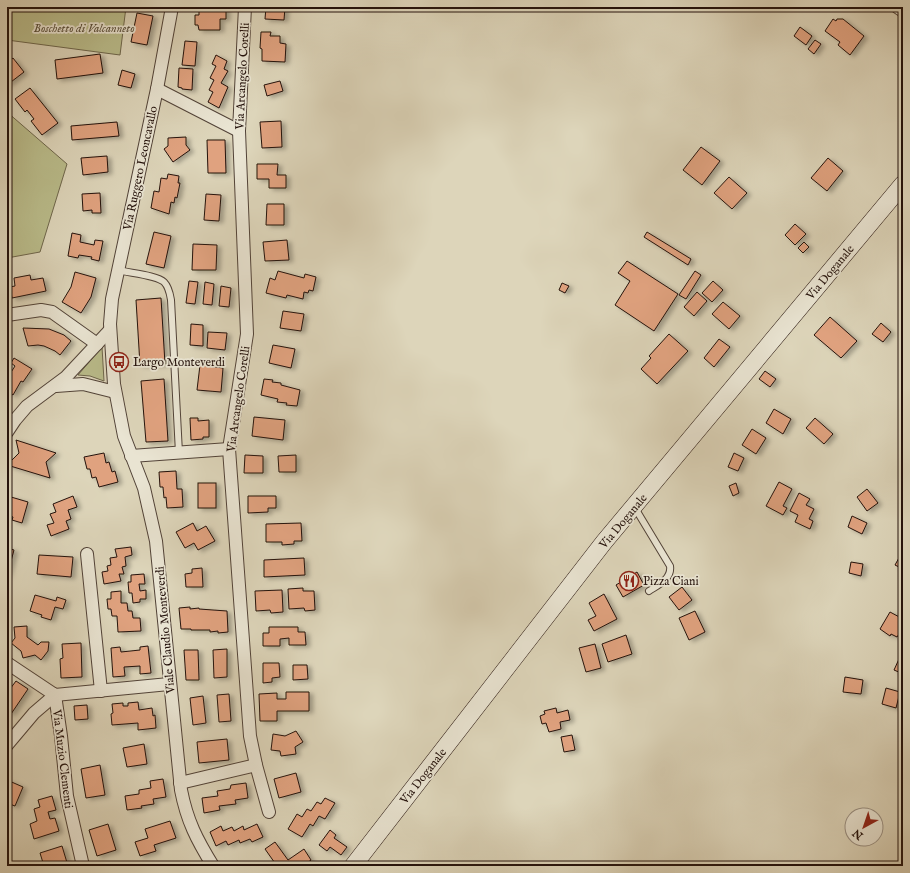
<svg xmlns="http://www.w3.org/2000/svg" width="910" height="873" viewBox="0 0 910 873" font-family="'IM FELL English',serif">
  <defs>
    <filter id="shadow"><feDropShadow dx="4" dy="2" stdDeviation="2" flood-color="#0004"/></filter>
  </defs>
  <rect width="100%" height="100%" fill="#ddd5ba"/>
  <filter id="stains"><feTurbulence type="fractalNoise" baseFrequency=".005" numOctaves="4"/><feColorMatrix values="0 0 0 0 .2 0 0 0 0 .09 0 0 0 0 .02 0 0 0 .5 -.17"/></filter>
  <radialGradient id="worn" r=".72"><stop offset=".6" stop-color="#630" stop-opacity="0"/><stop offset="1" stop-color="#630" stop-opacity=".3"/></radialGradient>
  <!-- green -->
  <g fill="#b9bb8a" stroke="#6e664b">
    <polygon points="7,7 126,7 120,55 7,40"/>
    <polygon points="7,112 67,164 40,252 7,258"/>
    <polygon points="102,347 104,381 90,376 78,375"/>
  </g>
  <!-- building -->
  <g fill="#e0a27f" stroke="#24120c" filter="url(#shadow)">
    <polygon points="199,7 226,8 226,19 220,19 220,30 199,30 198,25 195,25 195,15 199,15"/>
    <polygon points="266,7 285,7 284,20 265,19"/>
    <polygon points="137,13 153,16 147,45 131,42"/>
    <polygon points="833,19 836,21 837,19 843,19 864,36 850,55 838,45 840,42 825,31"/>
    <polygon points="800,27 812,36 806,45 794,36"/>
    <polygon points="261,32 271,32 270,36 280,36 280,43 286,44 285,62 262,61 262,49 260,48"/>
    <polygon points="815,40 821,44 814,54 808,49"/>
    <polygon points="185,41 197,42 195,66 182,65"/>
    <polygon points="100,54 103,73 57,79 55,60"/>
    <polygon points="216,55 227,61 224,69 228,71 221,83 228,87 219,108 208,102 213,92 209,90 214,80 210,78 216,66 212,64"/>
    <polygon points="13,58 24,72 7,85 7,73 9,71 7,69 7,63"/>
    <polygon points="179,68 193,69 192,90 182,89 182,88 178,87"/>
    <polygon points="122,70 135,74 131,88 118,85"/>
    <polygon points="280,81 283,91 267,96 264,85"/>
    <polygon points="30,88 58,123 42,135 31,121 34,119 27,110 25,112 15,99"/>
    <polygon points="281,121 282,147 262,148 260,122"/>
    <polygon points="117,122 119,136 72,140 71,126"/>
    <polygon points="186,137 186,145 190,150 173,162 164,149 168,146 168,138"/>
    <polygon points="207,140 225,140 226,173 208,173"/>
    <polygon points="701,147 720,161 702,185 683,170"/>
    <polygon points="107,156 108,172 83,175 81,158"/>
    <polygon points="828,158 843,171 827,191 811,178"/>
    <polygon points="257,164 278,164 277,175 286,175 286,188 269,188 269,179 257,179"/>
    <polygon points="168,174 179,176 178,183 180,183 177,198 175,197 174,203 171,202 169,214 151,208 154,191 159,192 161,178 167,179"/>
    <polygon points="729,177 747,193 732,209 714,193"/>
    <polygon points="100,193 101,213 92,213 92,210 83,211 82,194"/>
    <polygon points="206,194 221,195 219,221 204,220"/>
    <polygon points="267,204 284,204 284,225 266,225"/>
    <polygon points="795,224 806,234 795,245 785,235"/>
    <polygon points="154,232 171,236 164,268 146,264"/>
    <polygon points="647,232 691,259 688,265 644,237"/>
    <polygon points="72,233 81,235 80,242 94,245 95,240 103,241 99,261 91,259 92,257 79,255 78,258 68,256"/>
    <polygon points="287,240 289,260 265,261 263,242"/>
    <polygon points="804,242 809,247 803,253 798,248"/>
    <polygon points="193,244 217,245 216,270 192,270"/>
    <polygon points="627,261 678,294 654,331 615,305 630,281 618,273"/>
    <polygon points="278,271 304,278 305,274 316,277 313,291 309,290 308,293 304,292 303,299 287,295 286,298 266,293 270,278 275,280"/>
    <polygon points="695,271 701,275 686,299 679,295"/>
    <polygon points="75,272 96,278 91,297 81,313 62,302 71,287"/>
    <polygon points="30,275 31,280 43,278 46,291 12,298 10,287 15,286 14,278"/>
    <polygon points="189,281 198,282 195,304 186,303"/>
    <polygon points="713,281 723,290 712,302 702,293"/>
    <polygon points="205,282 214,284 212,305 203,304"/>
    <polygon points="562,283 569,286 565,293 559,290"/>
    <polygon points="221,286 231,288 229,307 219,306"/>
    <polygon points="697,292 707,301 694,316 684,307"/>
    <polygon points="161,298 165,364 140,365 136,300"/>
    <polygon points="723,302 740,316 729,329 712,314"/>
    <polygon points="283,311 304,314 301,331 280,328"/>
    <polygon points="830,317 857,341 841,358 814,335"/>
    <polygon points="881,323 891,332 883,342 872,334"/>
    <polygon points="191,324 203,325 203,346 190,345"/>
    <polygon points="23,328 49,329 64,335 71,341 60,355 55,351 44,346 38,345 28,346"/>
    <polygon points="208,332 227,333 225,350 207,348"/>
    <polygon points="669,334 688,351 657,384 641,369 651,358 649,356"/>
    <polygon points="719,339 730,347 714,367 704,358"/>
    <polygon points="273,345 295,349 291,368 269,363"/>
    <polygon points="14,358 32,369 23,382 21,381 13,395 7,391 7,377 8,377 15,366 11,363"/>
    <polygon points="200,365 223,368 221,392 197,390"/>
    <polygon points="765,371 776,379 770,387 759,379"/>
    <polygon points="164,379 168,441 146,442 141,381"/>
    <polygon points="264,379 273,380 272,382 281,383 281,385 300,390 297,406 286,405 287,403 277,402 278,399 261,395"/>
    <polygon points="774,409 791,419 783,434 766,423"/>
    <polygon points="254,417 285,420 283,440 252,436"/>
    <polygon points="190,418 198,418 198,421 209,420 209,437 203,437 203,439 191,440"/>
    <polygon points="815,418 833,434 824,444 806,428"/>
    <polygon points="752,429 766,438 756,454 742,445"/>
    <polygon points="16,440 56,453 46,462 50,478 7,465 19,453"/>
    <polygon points="104,453 106,463 109,462 112,472 115,471 118,482 99,487 96,477 92,478 90,469 87,469 84,457"/>
    <polygon points="734,453 744,458 738,471 728,467"/>
    <polygon points="245,455 263,456 263,473 244,473"/>
    <polygon points="296,455 296,472 279,472 278,456"/>
    <polygon points="176,471 177,489 182,489 183,507 167,508 166,497 164,498 163,487 160,487 159,472"/>
    <polygon points="779,482 792,489 783,506 787,508 783,515 766,506"/>
    <rect x="198" y="483" width="18" height="25"/>
    <polygon points="736,483 739,493 733,496 729,486"/>
    <polygon points="867,489 878,503 867,511 857,497"/>
    <polygon points="799,493 810,499 806,505 814,509 809,519 813,521 810,529 795,522 798,515 790,511"/>
    <polygon points="73,496 77,507 68,510 71,519 66,521 69,529 51,536 47,525 54,523 50,514 56,512 53,504"/>
    <polygon points="248,496 276,496 276,508 268,508 268,512 248,513"/>
    <polygon points="11,497 28,502 22,523 12,520 13,517 7,515 7,509"/>
    <polygon points="852,516 867,523 862,534 848,527"/>
    <polygon points="193,523 197,531 206,526 215,541 198,550 194,543 185,548 176,532"/>
    <polygon points="301,523 302,541 294,541 294,544 282,545 282,542 266,542 266,524"/>
    <polygon points="131,547 132,555 125,557 126,566 122,567 124,574 119,574 121,581 104,584 102,572 108,571 107,566 111,565 110,558 117,557 115,549"/>
    <polygon points="7,548 14,550 7,576"/>
    <polygon points="39,555 73,557 71,577 37,574"/>
    <polygon points="900,556 903,558 903,569 895,565"/>
    <polygon points="304,558 305,575 264,577 264,560"/>
    <polygon points="851,562 863,564 861,576 849,573"/>
    <polygon points="202,568 203,587 186,587 185,574 192,573 192,569"/>
    <polygon points="637,572 644,585 623,597 616,585"/>
    <polygon points="144,574 145,584 139,584 140,591 146,590 146,599 140,599 140,602 133,603 132,593 129,593 128,582 131,582 131,575"/>
    <polygon points="682,587 692,600 679,610 669,597"/>
    <polygon points="303,588 303,591 314,591 315,610 305,611 304,608 289,609 288,589"/>
    <polygon points="282,590 283,612 271,613 270,610 256,611 255,591"/>
    <polygon points="121,591 121,603 127,603 128,611 132,611 133,618 140,618 141,631 118,632 117,616 112,616 111,609 108,609 107,599 111,599 111,592"/>
    <polygon points="604,594 617,619 594,631 588,620 596,616 589,603"/>
    <polygon points="35,595 56,601 57,597 66,600 63,609 55,607 51,620 41,617 42,615 30,611"/>
    <polygon points="190,607 190,609 199,608 199,609 227,611 228,632 218,633 218,631 210,632 210,630 191,630 191,629 181,629 179,608"/>
    <polygon points="695,611 705,632 689,640 679,618"/>
    <polygon points="890,612 903,619 902,635 899,634 897,637 891,634 890,636 880,629"/>
    <polygon points="27,626 27,637 38,645 41,642 49,642 48,651 41,660 35,655 23,658 21,651 11,643 15,638 14,627"/>
    <polygon points="269,627 298,627 298,632 305,632 306,645 289,645 289,638 280,639 280,646 263,646 263,633 269,633"/>
    <polygon points="626,635 632,654 608,662 602,644"/>
    <polygon points="81,643 82,677 61,678 60,659 63,658 62,644"/>
    <polygon points="595,644 601,668 586,672 579,648"/>
    <polygon points="148,646 151,673 140,674 140,666 124,667 125,676 113,677 111,648 120,647 121,652 140,650 140,647"/>
    <polygon points="227,649 227,677 214,678 213,650"/>
    <polygon points="184,650 198,650 199,680 186,680"/>
    <polygon points="899,659 903,660 903,678 899,676 901,673 894,670"/>
    <polygon points="263,663 279,663 280,677 272,678 272,682 263,683"/>
    <polygon points="293,665 307,665 308,679 293,680"/>
    <polygon points="845,677 863,680 861,694 843,692"/>
    <polygon points="16,681 28,689 11,714 7,711 7,693"/>
    <polygon points="886,688 900,692 896,708 882,704"/>
    <polygon points="286,692 309,692 309,711 277,711 277,721 260,721 259,694 277,693 277,699 286,699"/>
    <polygon points="229,694 231,721 219,722 217,695"/>
    <polygon points="203,696 206,723 193,725 190,698"/>
    <polygon points="138,702 139,710 152,708 153,716 155,715 156,728 138,730 138,723 112,725 111,714 113,713 112,704 123,703 123,706 128,706 128,703"/>
    <polygon points="87,705 88,719 75,720 74,706"/>
    <polygon points="556,708 557,713 568,710 570,720 560,722 561,729 549,732 546,723 542,724 540,716 545,714 544,711"/>
    <polygon points="296,731 303,742 295,747 296,754 281,756 280,751 271,750 273,734 285,736"/>
    <polygon points="572,735 575,750 564,752 561,737"/>
    <polygon points="227,739 229,760 199,763 197,742"/>
    <polygon points="144,744 147,764 127,767 123,748"/>
    <polygon points="100,765 105,795 86,798 81,769"/>
    <polygon points="296,773 301,792 279,798 274,779"/>
    <polygon points="163,779 166,797 153,799 154,804 141,806 142,808 127,810 125,796 139,794 139,790 151,788 150,781"/>
    <polygon points="7,780 23,787 15,806 7,803"/>
    <polygon points="246,783 248,798 235,800 236,804 219,806 220,810 204,813 202,798 218,796 217,791 230,789 231,785"/>
    <polygon points="52,796 56,810 48,812 50,819 55,818 59,831 34,839 30,824 37,821 34,809 40,807 38,800"/>
    <polygon points="325,798 335,803 325,819 319,816 313,826 310,824 302,837 288,829 297,814 302,817 307,809 311,811 317,802 321,804"/>
    <polygon points="170,821 176,838 154,845 156,851 140,856 135,842 148,838 145,829"/>
    <polygon points="108,824 116,850 97,856 89,830"/>
    <polygon points="257,824 263,837 252,842 250,839 240,843 239,840 228,845 226,841 216,846 210,832 221,826 223,831 232,827 234,831 243,826 244,830"/>
    <polygon points="330,830 336,835 334,838 347,847 341,855 330,847 327,851 319,845"/>
    <polygon points="275,842 288,860 304,849 311,860 303,866 277,866 265,849"/>
    <polygon points="62,846 68,866 44,866 40,853"/>
  </g>
  <g fill="none" stroke-linecap="round" stroke-linejoin="round">
    <defs>
      <g id="service">
        <path d="M118,270C129,273 157,275 164,282C169,287 170,294 171,300L179,453"/>
        <path d="M635,508L670,566C672,579 658,585 649,591"/>
      </g>
      <g id="minor">
        <path d="M172,7L157,89L112,299L110,324L114,384L124,436L144,488L156,541L181,790C187,821 197,840 213,866"/>
        <polyline points="245,7 239,131 247,334 229,449 250,736 256,765 269,812"/>
        <polyline points="897,7 903,11"/>
        <polyline points="157,89 239,131"/>
        <polyline points="7,315 41,310 52,312 97,344"/>
        <polyline points="56,386 83,384 115,392"/>
        <polyline points="7,432 15,420 27,406 66,377 110,330"/>
        <polyline points="131,456 229,449"/>
        <polyline points="87,554 101,691"/>
        <polyline points="7,663 55,695 169,684"/>
        <polyline points="55,695 61,736 67,796 83,866"/>
        <polyline points="7,745 34,713 55,695"/>
        <polyline points="180,783 256,765"/>
      </g>
      <polyline id="secondary" points="353,866 604,542 903,184"/>
    </defs>
    <!-- service casing -->
    <use href="#service" stroke="#524338" stroke-width="8"/>
    <!-- minor casing -->
    <use href="#minor" stroke="#524338" stroke-width="14"/>
    <!-- secondary casing -->
    <use href="#secondary" stroke="#24120c" stroke-width="18"/>
    <!-- service -->
    <use href="#service" stroke="#e9e4d2" stroke-width="6"/>
    <!-- minor -->
    <use href="#minor" stroke="#e9e4d2" stroke-width="12"/>
    <!-- secondary -->
    <use href="#secondary" stroke="#e9e4d2" stroke-width="17"/>
  </g>
  <!-- icons -->
  <defs>
    <symbol id="bus-ring" viewBox="-11 -11 22 22"><circle r="9.5" fill="#e9e4d2" stroke="#8f2418" stroke-width="1.5"/><path d="M-5-6H5V4H4V6H2V4H-2V6H-4V4H-5ZM-3.5-4V0h7V-4ZM-3.5 1.2v1.5H-2V1.2ZM2 1.2v1.5H3.5V1.2Z" fill="#8f2418"/></symbol>
    <symbol id="restaurant-ring" viewBox="-11 -11 22 22"><circle r="9.5" fill="#e9e4d2" stroke="#8f2418" stroke-width="1.5"/><path d="M-5-6h1v4h1v-4h1v4h1v-4h1v5L-1.5 .5V6h-2V.5L-5-1ZM5-6V6H3V1.5H1.5Q1.5-4 5-6Z" fill="#8f2418"/></symbol>
  </defs>
  <g fill-rule="evenodd">
    <use href="#bus-ring" x="108" y="351" width="22" height="22"/>
    <use href="#restaurant-ring" x="618" y="570" width="22" height="22"/>
  </g>
  <g text-anchor="middle" stroke-width="3.5" stroke-linejoin="round" paint-order="stroke">
    <!-- park labels -->
    <g font-size="12" font-style="italic" fill="#584d38" stroke="#e9e4d2">
      <text x="84" y="32">Boschetto di Valcanneto</text>
    </g>
    <!-- street labels -->
    <g font-size="12" fill="#24120c" stroke="#e9e4d2">
      <text transform="translate(242 76) rotate(-87)" y="4">Via Arcangelo Corelli</text>
      <text transform="translate(140 168) rotate(-78)" y="4">Via Ruggero Leoncavallo</text>
      <text transform="translate(830 272) rotate(-50)" y="4">Via Doganale</text>
      <text transform="translate(238 399) rotate(-82)" y="4">Via Arcangelo Corelli</text>
      <text transform="translate(623 521) rotate(-50)" y="4">Via Doganale</text>
      <text transform="translate(165 630) rotate(-95)" y="4">Viale Claudio Monteverdi</text>
      <text transform="translate(63 759) rotate(83)" y="4">Via Muzio Clementi</text>
      <text transform="translate(423 776) rotate(-52)" y="4">Via Doganale</text>
    </g>
    <!-- poi labels -->
    <g font-size="12" fill="#24120c" stroke="#e9e4d2" text-anchor="start">
      <text x="133" y="366">Largo Monteverdi</text>
      <text x="643" y="585">Pizza Ciani</text>
    </g>
  </g>
  <!-- margin -->
  <rect width="910" height="873" fill="none" stroke="#ddd5ba" stroke-width="24"/>
  <rect x="8" y="8" width="894" height="857" fill="none" stroke="#24120c" stroke-width="2"/>
  <rect x="12" y="12" width="886" height="849" fill="none" stroke="#24120c"/>
  <!-- north arrow -->
  <g transform="translate(864 827) rotate(220)"><circle r="19" fill="#e9e4d2" stroke="#9a9083"/>
  <path d="M0-3L7 15L0 10L-7 15Z" fill="#8f2418"/>
  <text y="-6" font-size="11" font-weight="bold" text-anchor="middle" fill="#24120c">N</text>
  </g>
  <rect width="100%" height="100%" filter="url(#stains)"/>
  <rect width="100%" height="100%" fill="url(#worn)"/>
</svg>
